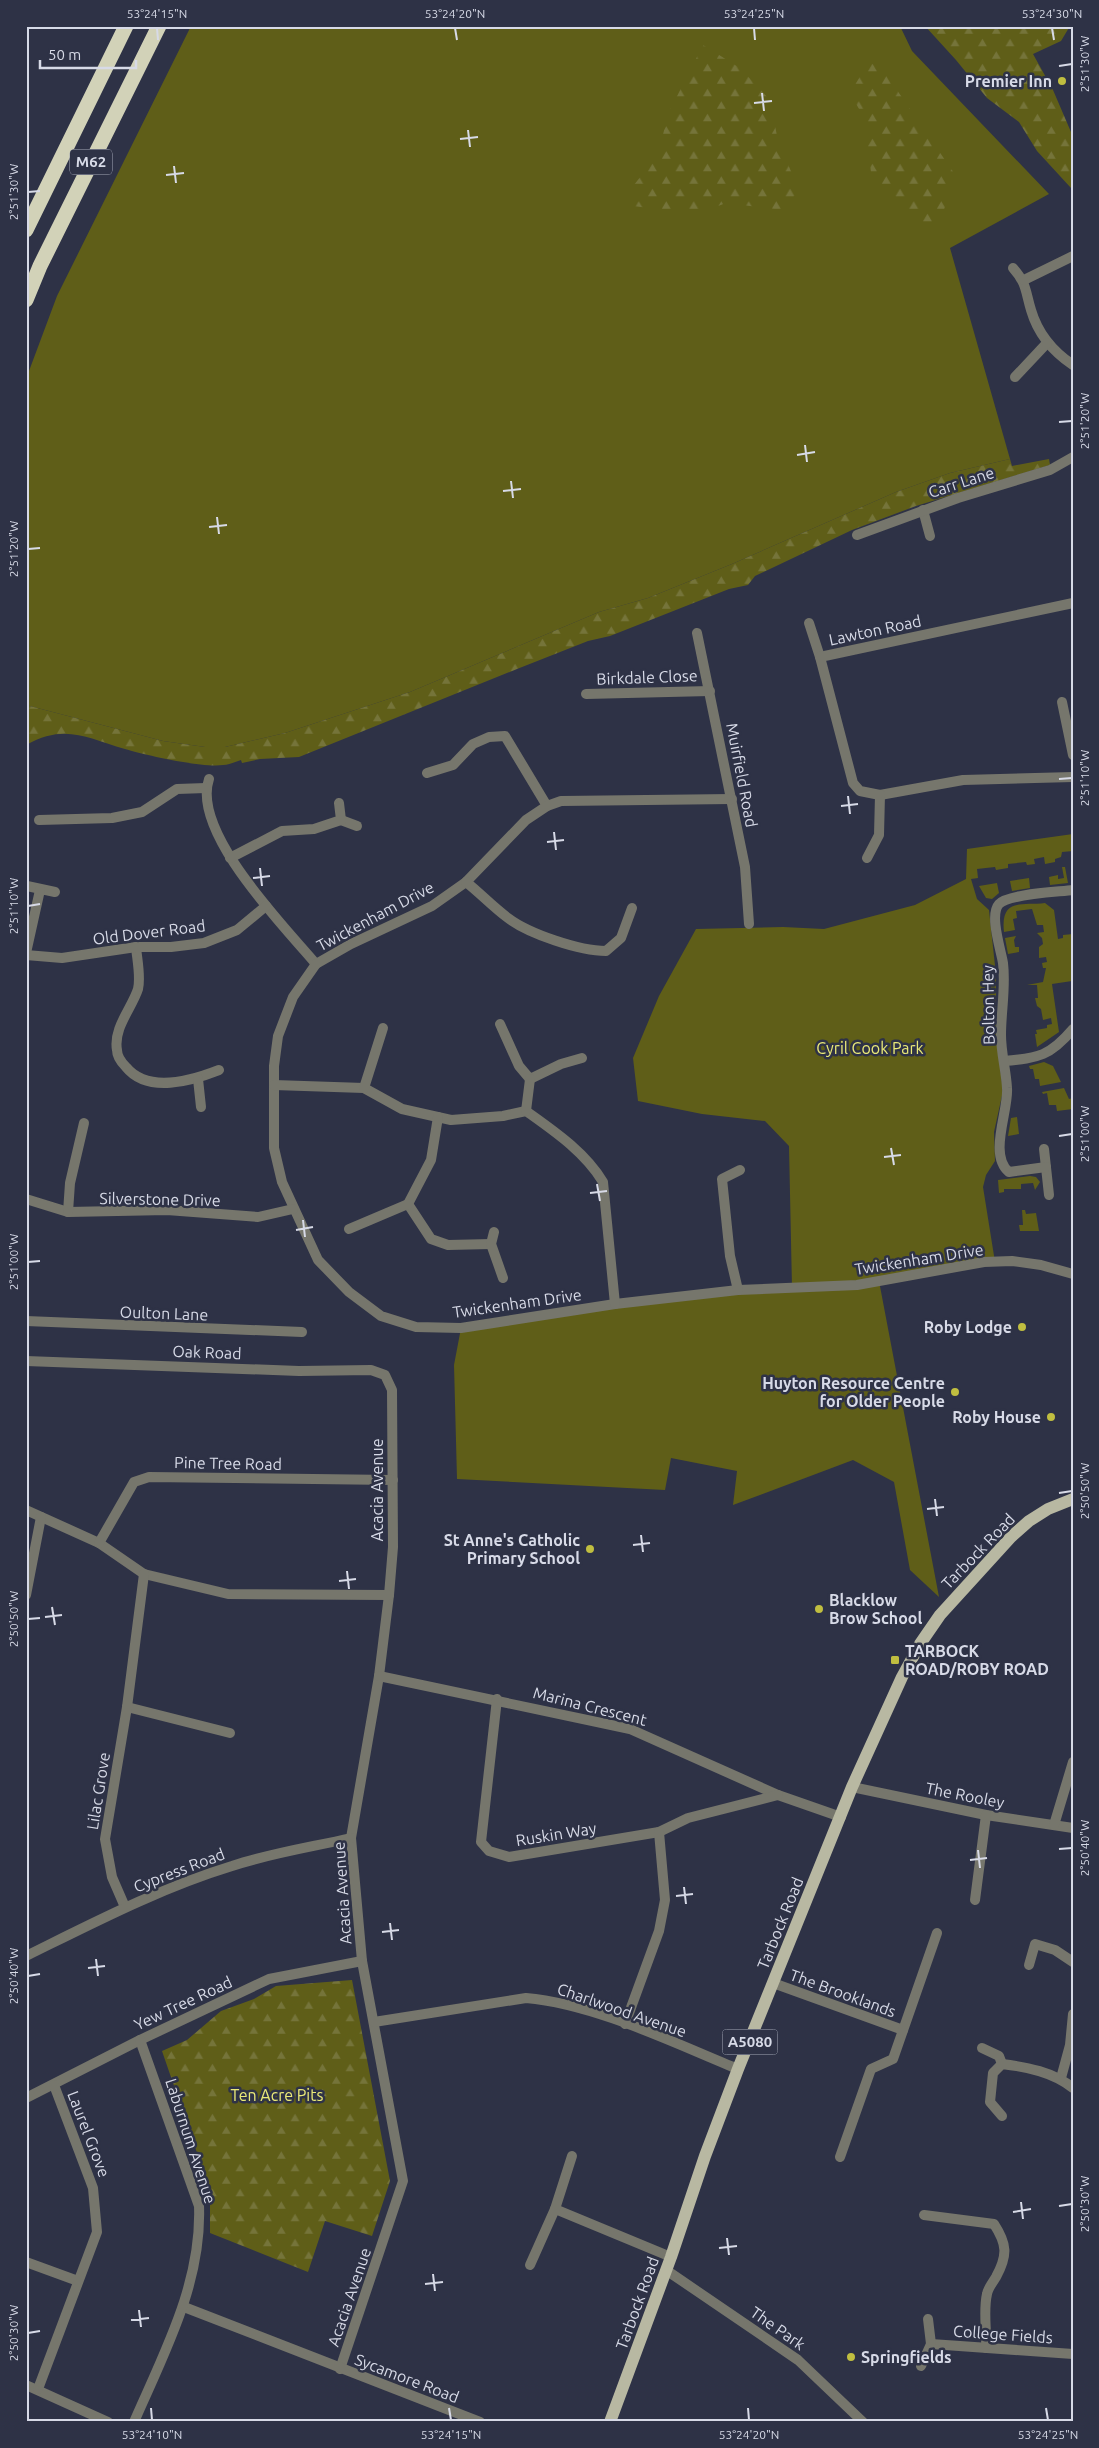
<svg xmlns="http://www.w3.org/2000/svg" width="1099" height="2448" viewBox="0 0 1099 2448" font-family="Ubuntu,sans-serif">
  <defs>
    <pattern id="forest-firs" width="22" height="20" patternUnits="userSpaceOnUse" patternTransform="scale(1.25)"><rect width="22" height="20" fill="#5f5e18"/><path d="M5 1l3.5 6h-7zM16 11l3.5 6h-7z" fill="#75743a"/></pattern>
  </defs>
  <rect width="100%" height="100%" fill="#2e3246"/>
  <!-- green -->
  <g fill="#5f5e18">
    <polygon points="191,26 900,26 912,51 1049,194 950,248 1010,459 950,473 896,492 732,564 648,598 599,612 410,692 285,733 225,747 205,747 163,741 26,705 26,379 57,296"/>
    <polygon points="1073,834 1073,851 1062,852 1061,857 1055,859 1055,862 1045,864 1044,857 1034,859 1035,864 1027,865 1026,862 1008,864 1008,868 996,870 995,867 977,869 978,878 971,879 977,899 989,910 996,975 996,1032 1003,1091 994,1132 995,1161 986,1175 983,1187 995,1262 879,1281 939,1597 910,1570 894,1482 853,1460 733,1505 737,1471 671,1458 665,1490 457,1479 454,1365 461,1328 615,1304 792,1288 789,1146 765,1121 702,1114 638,1101 633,1058 659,996 696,929 783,927 824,929 915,905 966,879 967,849"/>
    <polygon points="1062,867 1065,867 1068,883 1050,885 1049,877 1058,875 1058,879 1064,878"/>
    <polygon points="1029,878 1030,888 1012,891 1010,881"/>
    <polygon points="997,883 999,893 992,899 986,898 979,886"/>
    <path d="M1045,903L1054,910L1058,939L1063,938V935L1073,934V977L1072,981L1052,984L1059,1032L1037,1047L1035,1034H1037L1036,1030L1047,1028V1025L1052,1024L1051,1018L1043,1020L1041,1009L1037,1006L1035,998H1038L1037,985H1027L1043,982L1046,968H1043L1042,963L1047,962L1046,957L1039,958V947L1043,944L1042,938L1037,933L1044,932L1043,925H1037L1032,909L1016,911L1017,918L1013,919L1015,930L1004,932C1000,897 1023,906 1045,903Z"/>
    <polygon points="1016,936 1014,940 1015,947 1019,947 1019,952 1008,954 1005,938"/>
    <polygon points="1044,1062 1053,1066 1061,1082 1040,1086 1039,1079 1035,1079 1033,1069 1030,1069 1029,1066"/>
    <polygon points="1064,1088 1069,1099 1073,1098 1073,1109 1057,1111 1056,1105 1049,1105 1047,1093 1043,1094 1042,1092"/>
    <polygon points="1017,1117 1019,1134 1008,1136 1011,1118"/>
    <polygon points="1030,1176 1036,1177 1040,1182 1035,1190 1033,1183 1021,1184 1021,1189 1004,1189 1004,1192 999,1193 998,1180"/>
    <polygon points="1022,1210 1025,1210 1026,1214 1036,1213 1039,1231 1020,1231 1019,1225 1023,1225"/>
  </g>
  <!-- forest -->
  <g fill="url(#forest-firs)">
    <polygon points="925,26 1070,26 1061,41 1033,54 1053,90 1071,132 1071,188 1037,151 1019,122 987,98 956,60"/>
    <polygon points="703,45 740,68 770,100 778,141 799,190 783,210 726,203 697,214 633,206 629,191 658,155 668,114"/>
    <polygon points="872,63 888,77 956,176 941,218 924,229 894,195 872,179 863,116 850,93 861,75"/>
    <path d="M1010,459L1012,466L1049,459L1050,465L916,506L852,530L755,576L748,585L729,589L610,636L588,641L517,669L299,757L260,759L242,763L241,760C235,762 229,765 223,765C202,768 145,755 125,749C87,738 65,723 26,745V705L163,741L205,747H225L285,733L410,692L599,612L648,598L732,564L896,492L950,473Z"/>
    <polygon points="352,1980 390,2181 372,2236 325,2221 308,2272 210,2233 210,2203 205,2176 162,2051 187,2040 221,2011 254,1999 276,1986"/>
  </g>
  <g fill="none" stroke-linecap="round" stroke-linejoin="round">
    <!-- street -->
    <g stroke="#76766c" stroke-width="10">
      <path d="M1013,268C1027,284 1025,290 1031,310C1038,334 1052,351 1073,365"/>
      <polyline points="1024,280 1073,256"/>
      <polyline points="1015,377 1047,343"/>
      <polyline points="923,510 930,536"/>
      <polyline points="857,535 958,498 1050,470 1073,457"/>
      <polyline points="809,623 820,657"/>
      <polyline points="697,633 745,867 749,924"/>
      <polyline points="586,694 710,691"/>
      <polyline points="1062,702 1073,755"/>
      <polyline points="427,773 453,765 473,744 489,737 505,736 547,806"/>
      <path d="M209,779C191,832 284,926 316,964"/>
      <polyline points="880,795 963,780 1073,777"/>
      <polyline points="732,799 561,801 547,806 526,820 466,882 432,906 351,944 316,964 293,997 278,1036 274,1066 274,1148 282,1182 318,1260 349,1292 381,1316 416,1327 461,1328 615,1304 738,1290 857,1285 984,1262 1012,1261 1041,1265 1073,1274"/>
      <polyline points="39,820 112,818 142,812 177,789 206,788"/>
      <polyline points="341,820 357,826"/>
      <polyline points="230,858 282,831 314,829 341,820 339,803"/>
      <polyline points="867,858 879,835 880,795 860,791 853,783 820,657 1073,603"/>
      <path d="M466,882C480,893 493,907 508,918C529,934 580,951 606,951L621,938L632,908"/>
      <polyline points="27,886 55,892"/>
      <path d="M136,947C137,959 141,977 138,989C132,1008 113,1028 117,1050C117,1056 122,1063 126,1067C148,1094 191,1081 219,1070"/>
      <polyline points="26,953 40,890"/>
      <polyline points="26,955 62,958 136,947 171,947 204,943 237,930 266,906"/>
      <polyline points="500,1024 519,1066 530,1079 561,1064 582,1058"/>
      <path d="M1004,1061C1039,1058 1050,1056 1073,1029"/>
      <polyline points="198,1079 201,1107"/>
      <path d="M274,1085L364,1088L402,1109L451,1120L503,1116L526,1111C554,1131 585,1152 603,1182L615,1304"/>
      <polyline points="364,1088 383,1028"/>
      <polyline points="526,1111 530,1079"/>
      <polyline points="1044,1149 1049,1195"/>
      <path d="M1046,1167L1009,1172C988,1155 1009,1110 1007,1088C1006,1070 1001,1053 1001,1035C1001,1011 1006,987 1003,963C1001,950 989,915 999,904C1008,894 1058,892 1073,890"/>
      <polyline points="26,1199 68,1212 167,1210 258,1217 293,1209"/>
      <polyline points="408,1204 431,1239 448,1245 491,1244"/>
      <polyline points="68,1212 70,1183 84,1123"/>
      <polyline points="349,1229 408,1204 431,1160 438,1117"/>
      <polyline points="494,1232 491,1244 503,1278"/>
      <polyline points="738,1290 730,1256 722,1179 740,1170"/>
      <polyline points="26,1321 302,1332"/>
      <polyline points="26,1361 299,1371 371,1370 385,1375 392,1390 393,1547 389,1595 379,1676 351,1838 362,1961 403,2181 340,2369"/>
      <polyline points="26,1510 99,1543 144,1574 228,1594 389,1595"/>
      <polyline points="99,1543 134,1482 149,1477 393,1480"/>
      <polyline points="26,1595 41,1517"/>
      <polyline points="379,1676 630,1729 778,1795 841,1817"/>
      <polyline points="497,1699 481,1842 489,1851 509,1857 659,1832 688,1818 778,1795"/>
      <polyline points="127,1707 230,1733"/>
      <polyline points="852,1787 986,1815 1073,1828"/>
      <polyline points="1054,1825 1073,1762"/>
      <polyline points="975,1900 986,1815"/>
      <polyline points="125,1907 112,1877 105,1839 127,1707 144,1574"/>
      <path d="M26,1956C93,1923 160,1888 232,1866C271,1853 312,1847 351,1838"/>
      <polyline points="1029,1965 1035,1944 1055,1950 1073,1962"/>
      <polyline points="773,1983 903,2030"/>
      <path d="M374,2022L526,1998C595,2004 674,2043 738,2069"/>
      <polyline points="625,2024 659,1931 665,1900 659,1832"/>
      <polyline points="982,2048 999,2056 1002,2064"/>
      <polyline points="1061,2078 1070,2045 1073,2014"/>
      <polyline points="26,2098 140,2040 269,1979 362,1961"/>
      <path d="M1002,2116L990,2102L993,2073L1002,2064C1027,2067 1053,2072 1073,2088"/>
      <polyline points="840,2157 871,2069 893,2059 937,1933"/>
      <polyline points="555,2209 671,2257"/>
      <path d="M924,2215L994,2224C1007,2244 1008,2255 996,2277C993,2282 988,2288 987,2294C983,2311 987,2330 986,2348"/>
      <polyline points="26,2262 78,2281"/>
      <polyline points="530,2265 555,2209 572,2156"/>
      <polyline points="666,2270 798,2360 863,2422"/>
      <polyline points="184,2307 480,2422"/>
      <polyline points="931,2344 1073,2354"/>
      <polyline points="921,2366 931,2344 928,2319"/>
      <polyline points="26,2385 108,2422"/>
      <polyline points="38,2389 97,2232 93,2188 54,2085"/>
      <path d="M134,2422C164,2353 202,2283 199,2206L140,2040"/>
    </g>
    <!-- primary -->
    <polyline stroke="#b8b8a2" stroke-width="12" points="610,2422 671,2257 705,2156 738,2069 852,1787 902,1677 920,1644 940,1615 1011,1537 1029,1521 1048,1509 1073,1499"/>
    <!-- highway -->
    <g stroke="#d2d2b8" stroke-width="15">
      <polyline points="26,230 126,26"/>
      <polyline points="26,300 40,266 159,26"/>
    </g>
  </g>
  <!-- ticks -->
  <path fill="none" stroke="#d7dae7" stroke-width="2" d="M157,28L158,40M455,28L457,40M754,28L755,40M1052,28L1054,40M1059,66L1072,64M762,93L764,111M754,103L772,101M468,130L470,147M460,139L478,137M174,166L176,183M166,175L184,173M28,192L40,191M1059,422L1072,421M805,445L807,462M797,455L815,452M511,481L513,498M503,491L521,489M217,517L219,534M209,527L227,525M28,549L40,548M1059,779L1072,778M848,796L850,814M841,806L858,804M554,832L556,850M547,842L564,840M260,868L262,886M253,878L270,876M28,906L40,904M1059,1136L1072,1134M891,1148L894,1165M884,1157L901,1155M597,1184L600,1201M590,1193L607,1191M303,1220L305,1237M296,1230L313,1227M28,1262L40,1261M1059,1493L1072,1491M935,1499L937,1516M927,1509L944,1507M641,1535L643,1552M633,1545L650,1543M347,1571L349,1589M339,1581L356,1579M52,1607L55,1625M45,1617L62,1615M28,1619L40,1618M1059,1849L1072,1848M978,1850L980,1868M970,1860L987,1858M684,1887L686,1904M676,1896L693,1894M390,1923L392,1940M382,1932L399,1930M96,1959L98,1976M88,1968L105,1966M28,1976L40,1974M1021,2202L1023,2219M1059,2206L1072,2204M1013,2212L1031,2209M727,2238L729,2255M719,2248L737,2246M433,2274L435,2291M425,2284L443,2282M139,2310L141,2327M131,2320L149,2318M28,2333L40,2331M151,2408L152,2420M449,2408L451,2420M748,2408L749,2420M1046,2408L1048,2420"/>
  <!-- markers -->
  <g fill="#c0be40" stroke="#2e3246" stroke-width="2">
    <circle cx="1062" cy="81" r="5"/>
    <circle cx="1022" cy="1327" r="5"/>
    <circle cx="955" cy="1392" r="5"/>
    <circle cx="1051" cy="1417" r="5"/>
    <circle cx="590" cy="1549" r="5"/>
    <circle cx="819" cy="1609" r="5"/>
    <rect x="890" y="1655" width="10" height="10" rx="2.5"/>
    <circle cx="851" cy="2357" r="5"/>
  </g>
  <g text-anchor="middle" stroke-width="5" stroke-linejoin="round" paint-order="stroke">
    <!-- shield labels -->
    <g fill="#2e3246" stroke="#a4a8b7" stroke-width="1">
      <rect x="70" y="149.5" width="42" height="25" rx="4"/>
      <rect x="722.5" y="2029.5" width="55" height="25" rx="4"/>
    </g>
    <g font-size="15" font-weight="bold" fill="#d7dae7">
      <text x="91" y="167">M62</text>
      <text x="750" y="2047">A5080</text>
    </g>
    <!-- poi labels -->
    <g font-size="16" font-weight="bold" fill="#d7dae7" stroke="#2e3246" text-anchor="end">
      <text x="1052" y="87">Premier Inn</text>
      <text x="1012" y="1333">Roby Lodge</text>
      <text x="945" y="1389">Huyton Resource Centre<tspan x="945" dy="18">for Older People</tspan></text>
      <text x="1041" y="1423">Roby House</text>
      <text x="580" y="1546">St Anne's Catholic<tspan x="580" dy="18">Primary School</tspan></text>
      <text x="829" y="1606" text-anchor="start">Blacklow<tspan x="829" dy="18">Brow School</tspan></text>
      <text x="905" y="1657" text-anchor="start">TARBOCK<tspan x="905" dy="18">ROAD/ROBY ROAD</tspan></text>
      <text x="861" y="2363" text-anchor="start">Springfields</text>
    </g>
    <!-- street labels -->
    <g font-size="16" fill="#d7dae7" stroke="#2e3246">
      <text transform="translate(961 482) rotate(-18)" y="6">Carr Lane</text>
      <text transform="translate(875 630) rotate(-12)" y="6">Lawton Road</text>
      <text transform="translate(647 677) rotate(-2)" y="6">Birkdale Close</text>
      <text transform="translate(742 775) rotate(79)" y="6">Muirfield Road</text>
      <text transform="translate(375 916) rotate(-28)" y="6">Twickenham Drive</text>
      <text transform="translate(149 932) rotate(-7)" y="6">Old Dover Road</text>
      <text transform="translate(988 1005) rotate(-91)" y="6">Bolton Hey</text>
      <text transform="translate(160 1199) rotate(1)" y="6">Silverstone Drive</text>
      <text transform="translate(919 1259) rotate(-9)" y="6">Twickenham Drive</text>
      <text transform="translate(517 1303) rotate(-8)" y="6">Twickenham Drive</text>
      <text transform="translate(164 1313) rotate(2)" y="6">Oulton Lane</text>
      <text transform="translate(207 1352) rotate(2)" y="6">Oak Road</text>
      <text transform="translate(228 1463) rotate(1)" y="6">Pine Tree Road</text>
      <text transform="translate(377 1490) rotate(-90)" y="6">Acacia Avenue</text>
      <text transform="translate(978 1551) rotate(-46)" y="6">Tarbock Road</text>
      <text transform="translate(590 1706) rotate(14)" y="6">Marina Crescent</text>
      <text transform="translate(98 1791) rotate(-81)" y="6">Lilac Grove</text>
      <text transform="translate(965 1795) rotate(11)" y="6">The Rooley</text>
      <text transform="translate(556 1834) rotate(-9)" y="6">Ruskin Way</text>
      <text transform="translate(179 1870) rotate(-21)" y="6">Cypress Road</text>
      <text transform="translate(342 1893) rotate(-94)" y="6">Acacia Avenue</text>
      <text transform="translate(780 1923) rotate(-68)" y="6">Tarbock Road</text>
      <text transform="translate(843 1993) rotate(20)" y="6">The Brooklands</text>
      <text transform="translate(183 2003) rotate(-25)" y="6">Yew Tree Road</text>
      <text transform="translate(622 2010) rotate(19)" y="6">Charlwood Avenue</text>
      <text transform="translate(89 2134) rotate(69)" y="6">Laurel Grove</text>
      <text transform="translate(191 2141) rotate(72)" y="6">Laburnum Avenue</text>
      <text transform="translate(349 2297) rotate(-71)" y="6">Acacia Avenue</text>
      <text transform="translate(637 2303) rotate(-70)" y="6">Tarbock Road</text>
      <text transform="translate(778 2328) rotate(35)" y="6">The Park</text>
      <text transform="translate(1003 2334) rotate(4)" y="6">College Fields</text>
      <text transform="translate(407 2378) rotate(21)" y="6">Sycamore Road</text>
    </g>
    <!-- park labels -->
    <g font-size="16" fill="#ebea78" stroke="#2e3246">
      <text x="870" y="1054">Cyril Cook Park</text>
      <text x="277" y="2101">Ten Acre Pits</text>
    </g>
  </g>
  <!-- border -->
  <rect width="1099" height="2448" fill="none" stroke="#2e3246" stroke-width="55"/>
  <!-- scale -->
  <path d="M40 60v8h96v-8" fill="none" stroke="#d7dae7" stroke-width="2.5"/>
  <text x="48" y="60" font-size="15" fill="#d7dae7" stroke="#2e3246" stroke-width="4" paint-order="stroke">50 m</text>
  <rect x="28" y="28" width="1044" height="2392" fill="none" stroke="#d7dae7" stroke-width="2"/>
  <g font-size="12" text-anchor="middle" fill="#d7dae7">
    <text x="157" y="18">53°24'15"N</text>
    <text x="455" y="18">53°24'20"N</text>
    <text x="754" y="18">53°24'25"N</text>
    <text x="1052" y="18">53°24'30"N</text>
    <text transform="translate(1085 64) rotate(-90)" y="4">2°51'30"W</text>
    <text transform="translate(14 192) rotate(-90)" y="4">2°51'30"W</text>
    <text transform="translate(1085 421) rotate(-90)" y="4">2°51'20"W</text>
    <text transform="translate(14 549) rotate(-90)" y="4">2°51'20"W</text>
    <text transform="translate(1085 778) rotate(-90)" y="4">2°51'10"W</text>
    <text transform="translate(14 906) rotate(-90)" y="4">2°51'10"W</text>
    <text transform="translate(1085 1134) rotate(-90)" y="4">2°51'00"W</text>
    <text transform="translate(14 1262) rotate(-90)" y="4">2°51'00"W</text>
    <text transform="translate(1085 1491) rotate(-90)" y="4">2°50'50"W</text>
    <text transform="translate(14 1619) rotate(-90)" y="4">2°50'50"W</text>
    <text transform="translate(1085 1848) rotate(-90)" y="4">2°50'40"W</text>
    <text transform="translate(14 1976) rotate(-90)" y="4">2°50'40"W</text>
    <text transform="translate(1085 2204) rotate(-90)" y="4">2°50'30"W</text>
    <text transform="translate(14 2333) rotate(-90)" y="4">2°50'30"W</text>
    <text x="152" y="2439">53°24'10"N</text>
    <text x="451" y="2439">53°24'15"N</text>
    <text x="749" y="2439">53°24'20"N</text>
    <text x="1048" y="2439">53°24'25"N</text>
  </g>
</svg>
